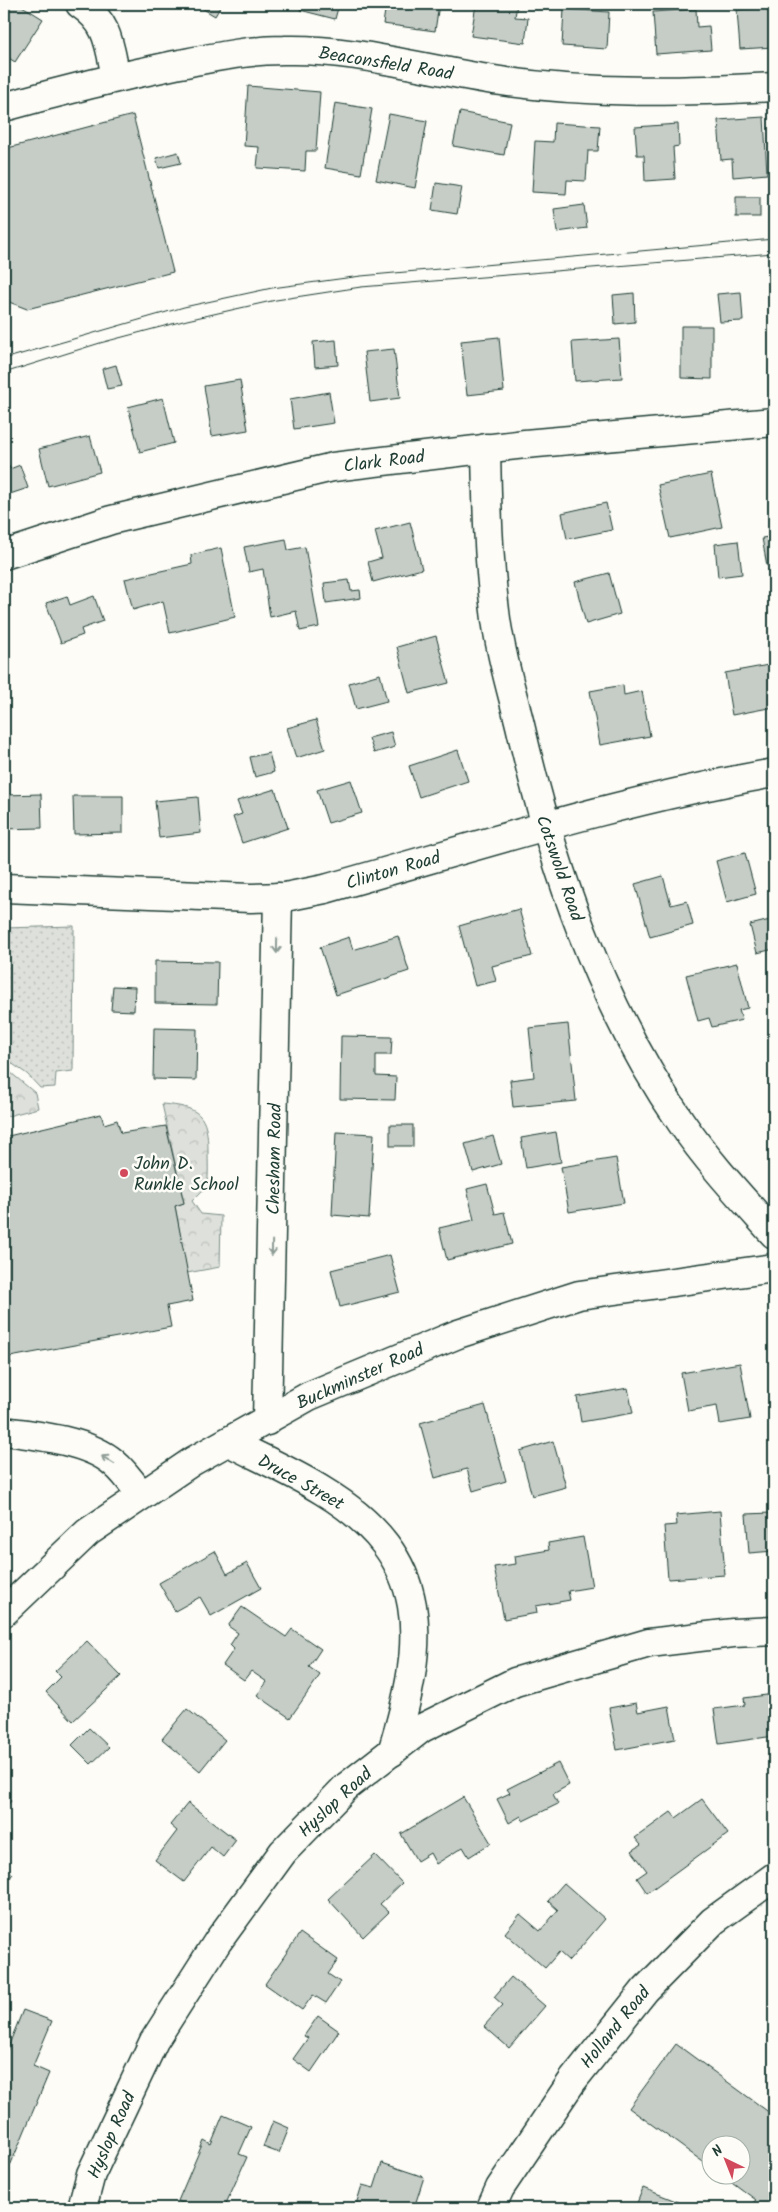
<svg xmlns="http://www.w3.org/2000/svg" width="778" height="2212" viewBox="0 0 778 2212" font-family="Kalam,sans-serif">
  <defs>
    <pattern id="grass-dots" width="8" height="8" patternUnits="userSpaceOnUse" patternTransform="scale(1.25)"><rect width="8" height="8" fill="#dde0db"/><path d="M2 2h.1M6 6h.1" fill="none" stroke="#bdc1bd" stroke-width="1.8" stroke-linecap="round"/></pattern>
    <pattern id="park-crowns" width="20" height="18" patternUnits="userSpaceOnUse" patternTransform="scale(1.25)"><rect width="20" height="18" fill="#dde0db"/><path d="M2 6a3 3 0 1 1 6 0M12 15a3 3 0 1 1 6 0" fill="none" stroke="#bdc1bd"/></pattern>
  </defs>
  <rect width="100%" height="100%" fill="#fdfcf7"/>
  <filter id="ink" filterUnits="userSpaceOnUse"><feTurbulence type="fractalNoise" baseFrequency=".02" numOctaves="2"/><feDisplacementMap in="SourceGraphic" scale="10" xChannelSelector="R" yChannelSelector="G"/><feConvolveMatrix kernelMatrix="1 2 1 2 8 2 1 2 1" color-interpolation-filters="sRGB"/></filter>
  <g filter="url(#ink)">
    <!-- grass -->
    <polygon fill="url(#grass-dots)" stroke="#7e8e88" points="74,926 73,1071 56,1073 55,1087 40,1088 27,1074 4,1058 4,928"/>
    <!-- park -->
    <g fill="url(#park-crowns)" stroke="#7e8e88">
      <polygon points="4,1067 35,1093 38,1108 4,1117"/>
      <path d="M162,1104C199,1107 208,1114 208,1151C208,1163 209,1175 207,1186L192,1201L201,1214L221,1216L220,1267L187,1273L175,1206L184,1203Z"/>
    </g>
    <!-- building -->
    <g fill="#c6cdc7" stroke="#1f3d34">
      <polygon points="10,4 19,4 43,19 15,62 4,55 4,5 8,7"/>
      <polygon points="195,4 222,4 215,16"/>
      <polygon points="302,4 339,4 335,19 300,10"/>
      <polygon points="386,4 439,4 435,31 383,24"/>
      <polygon points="476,4 517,4 515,17 528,18 525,43 471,36"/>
      <polygon points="774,7 774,47 740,49 737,10"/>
      <polygon points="564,9 609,12 607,49 562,46"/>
      <polygon points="696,9 697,27 709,26 711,50 656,54 653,12"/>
      <polygon points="248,86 320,92 316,151 306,151 305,171 257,168 259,147 244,146"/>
      <polygon points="335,103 372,109 361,174 325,168"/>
      <polygon points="460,112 510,122 504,155 453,146"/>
      <polygon points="389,114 427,121 415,188 376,180"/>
      <polygon points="133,115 173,272 27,309 4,300 4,149"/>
      <polygon points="764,117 767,174 733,177 732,159 721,160 718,120"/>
      <polygon points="554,123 600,126 598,151 588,151 586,181 567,180 566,194 532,192 535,141 553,142"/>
      <polygon points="678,124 679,146 673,147 675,179 645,181 644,155 637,155 635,127"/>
      <polygon points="178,152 181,163 159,168 156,158"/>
      <polygon points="436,183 462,187 457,214 432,210"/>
      <rect x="736" y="197" width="24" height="20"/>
      <polygon points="584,205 587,228 557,232 554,209"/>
      <polygon points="741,292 743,321 720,322 717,294"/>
      <polygon points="634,293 635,322 615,324 613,295"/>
      <polygon points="681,326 712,326 712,379 681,378"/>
      <polygon points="499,337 504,391 467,395 461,341"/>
      <polygon points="619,339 622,378 575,381 572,342"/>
      <polygon points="336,340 338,365 315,367 313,342"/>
      <polygon points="394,349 400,398 370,402 364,352"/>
      <polygon points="116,365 122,386 107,389 102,369"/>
      <polygon points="240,380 248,430 212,436 204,386"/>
      <polygon points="329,392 334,423 294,429 290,399"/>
      <polygon points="163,398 174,443 140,452 128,407"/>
      <polygon points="90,436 100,472 48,486 39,449"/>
      <polygon points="4,451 10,469 20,465 28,488 4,496"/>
      <polygon points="711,474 722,527 670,538 658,485"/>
      <polygon points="606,503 612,530 567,539 562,513"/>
      <polygon points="410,522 422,569 373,582 368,562 382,558 375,531"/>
      <polygon points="774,536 774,564 767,566 762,538"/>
      <polygon points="286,539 288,550 305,547 319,627 300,631 296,611 270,617 263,569 249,572 244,547"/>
      <polygon points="738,541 742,574 718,577 715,544"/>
      <polygon points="221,548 235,617 170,633 163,601 133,610 125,579 192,564 191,555"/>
      <polygon points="609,573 620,614 586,624 575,582"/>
      <polygon points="349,580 351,591 360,590 361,598 326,603 324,583"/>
      <polygon points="67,596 70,605 94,596 103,621 81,629 83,635 61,643 46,603"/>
      <polygon points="436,636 449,683 409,693 397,647"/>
      <polygon points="774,664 774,707 732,715 725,673"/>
      <polygon points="380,674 387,701 356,709 349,683"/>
      <polygon points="623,685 624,695 642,691 650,736 600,745 590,691"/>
      <polygon points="316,720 325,749 296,758 287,728"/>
      <polygon points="391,732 395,747 374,753 369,738"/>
      <polygon points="458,750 468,781 419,797 409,766"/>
      <polygon points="269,753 274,772 255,777 250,757"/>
      <polygon points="351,780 362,813 328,823 317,790"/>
      <polygon points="275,789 288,828 242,843 233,817 242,814 237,801"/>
      <polygon points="41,794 42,828 4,829 4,795"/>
      <polygon points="73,796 123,796 123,833 74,834"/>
      <polygon points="198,797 201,833 159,838 155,801"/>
      <polygon points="745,853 756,894 727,902 716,861"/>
      <polygon points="663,876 671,905 687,901 693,925 650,937 635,884"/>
      <polygon points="519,909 532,956 492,966 496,981 475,986 459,926"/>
      <polygon points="774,919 774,949 757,953 750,925"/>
      <polygon points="398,936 409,971 336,995 320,947 349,937 353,950"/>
      <polygon points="155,961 218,962 217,1004 155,1003"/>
      <polygon points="737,963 748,1008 739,1010 742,1020 712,1027 709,1018 698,1021 686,975"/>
      <polygon points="113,986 135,987 134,1011 111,1010"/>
      <polygon points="568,1024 576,1101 513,1107 510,1080 534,1077 529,1028"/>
      <polygon points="154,1028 197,1029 196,1080 153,1079"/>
      <polygon points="341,1036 392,1037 391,1055 376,1055 376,1076 396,1077 395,1100 340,1099"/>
      <polygon points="101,1114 104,1124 117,1120 121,1133 166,1126 184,1203 175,1206 193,1301 167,1306 171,1327 10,1357 11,1364 4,1365 4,1137"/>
      <rect x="390" y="1125" width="23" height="21"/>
      <polygon points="336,1132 374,1134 369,1218 332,1215"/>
      <polygon points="556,1132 561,1162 526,1168 521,1138"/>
      <polygon points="493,1136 501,1164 473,1172 465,1144"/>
      <polygon points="616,1158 624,1203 569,1212 561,1167"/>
      <polygon points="487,1184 495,1214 504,1212 512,1244 447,1260 439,1228 474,1220 467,1189"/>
      <polygon points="390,1255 400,1292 340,1307 331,1270"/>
      <polygon points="740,1363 750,1419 720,1424 717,1406 688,1411 681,1373"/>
      <polygon points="774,1375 774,1402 770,1376"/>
      <polygon points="628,1388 633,1413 581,1422 577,1397"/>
      <polygon points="485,1405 506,1481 473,1491 467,1469 435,1478 420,1423"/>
      <polygon points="553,1441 566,1487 532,1496 520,1451"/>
      <polygon points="720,1511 725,1575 668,1579 664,1526 677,1525 676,1515"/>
      <polygon points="771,1513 774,1551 749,1553 746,1514"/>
      <polygon points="583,1537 592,1587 568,1591 570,1600 536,1606 537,1613 504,1619 494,1567 516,1564 515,1556 549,1550 548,1543"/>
      <polygon points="215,1551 227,1574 247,1563 261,1588 211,1616 200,1597 175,1611 159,1583"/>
      <polygon points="242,1607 286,1637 292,1629 321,1649 309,1667 320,1675 290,1718 257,1695 267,1682 251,1671 244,1680 223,1665 234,1649 230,1645 238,1633 228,1626"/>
      <polygon points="87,1641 121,1676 73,1721 46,1692 61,1677 55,1671"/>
      <polygon points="774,1694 774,1736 719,1744 714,1709 745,1705 744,1698"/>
      <polygon points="636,1703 638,1712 669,1706 675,1739 617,1750 609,1708"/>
      <polygon points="187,1709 225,1740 200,1771 162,1739"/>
      <polygon points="89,1728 109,1747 91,1764 72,1745"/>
      <polygon points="558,1763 569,1785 553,1794 558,1804 523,1821 521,1816 509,1823 497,1799 510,1793 507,1789"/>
      <polygon points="4,1795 11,1801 4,1809"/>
      <polygon points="463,1797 491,1843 469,1857 463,1847 436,1864 430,1853 417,1861 401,1834"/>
      <polygon points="702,1799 728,1834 647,1893 637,1878 647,1871 632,1851 641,1845 635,1838 671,1812 676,1818"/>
      <polygon points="188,1803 236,1840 223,1857 211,1847 184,1882 155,1860 177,1831 170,1825"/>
      <polygon points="375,1855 402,1883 380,1904 389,1912 363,1937 328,1899"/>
      <polygon points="4,1866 13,1874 4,1884"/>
      <polygon points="564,1883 605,1919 569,1961 559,1952 545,1968 505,1933 520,1914 540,1931 558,1910 548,1901"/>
      <polygon points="300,1933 338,1960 328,1974 340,1982 326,2003 313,1995 302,2010 265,1984"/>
      <polygon points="511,1977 545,2006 509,2048 484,2026 503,2005 494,1997"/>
      <polygon points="23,2010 52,2021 33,2066 49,2073 10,2166 4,2163 4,2057"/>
      <polygon points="318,2016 339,2031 311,2072 293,2059 308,2038 304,2036"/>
      <polygon points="676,2044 774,2116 774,2208 747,2208 756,2200 721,2174 740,2174 740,2144 710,2144 710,2167 629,2108"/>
      <polygon points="223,2115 251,2127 239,2154 247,2157 224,2208 195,2208 178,2201 204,2140 211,2144"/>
      <polygon points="273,2121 289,2128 279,2153 263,2147"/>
      <polygon points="382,2163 424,2177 414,2208 355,2208 362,2185 374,2188"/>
      <polygon points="643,2188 681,2203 679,2208 635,2208"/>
    </g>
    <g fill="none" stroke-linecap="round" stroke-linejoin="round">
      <defs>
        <g id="street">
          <path d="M80,4C109,23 109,45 116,77"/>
          <path d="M4,107C61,91 117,77 175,65C211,58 247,50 284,50C356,48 429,71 501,81C592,94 682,92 774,87"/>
          <path d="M486,448C487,503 488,557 495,611C499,649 511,688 520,725C552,864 599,1004 681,1122C708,1162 742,1198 774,1234"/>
          <polyline points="267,1421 278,897"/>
          <path d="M4,1431C36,1435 89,1441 114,1463C125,1472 133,1484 141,1495"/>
          <path d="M229,1442C260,1458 293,1472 323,1491C434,1558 426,1641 392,1752"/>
          <polyline points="82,2208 91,2174 154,2041 218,1941 283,1852 346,1787 422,1728 515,1682 649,1643 733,1633 774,1631"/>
          <polyline points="491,2208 500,2188 573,2080 645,1990 713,1921 774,1877"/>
        </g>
        <g id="secondary">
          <polyline points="4,555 111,520 333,467 525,444 774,422"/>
          <path d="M4,888L250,898L285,897L325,889C475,847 620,800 774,773"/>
          <polyline points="4,1612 88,1532 193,1461 309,1396 458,1334 579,1295 774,1268"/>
        </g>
      </defs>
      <!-- street casing -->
      <use href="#street" stroke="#1f3d34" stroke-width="31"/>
      <!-- secondary casing -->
      <use href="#secondary" stroke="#1f3d34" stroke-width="31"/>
      <!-- street -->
      <use href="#street" stroke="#fdfcf7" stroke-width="28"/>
      <!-- secondary -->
      <use href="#secondary" stroke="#fdfcf7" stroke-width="28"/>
      <!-- tram -->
      <g stroke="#1f3d34" stroke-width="1">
        <polyline points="4,359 184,307 272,288 361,276 774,239"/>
        <polyline points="4,373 100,343 187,320 276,300 361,287 774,253"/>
      </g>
    </g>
    <!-- one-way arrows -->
    <defs><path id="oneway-shaft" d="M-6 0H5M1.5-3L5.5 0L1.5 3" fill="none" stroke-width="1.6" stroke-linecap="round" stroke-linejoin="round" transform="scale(1.25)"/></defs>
    <g stroke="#8e9c96">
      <use href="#oneway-shaft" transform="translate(277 946) rotate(91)"/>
      <use href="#oneway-shaft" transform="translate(272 1248) rotate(91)"/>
      <use href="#oneway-shaft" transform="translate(108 1460) rotate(-148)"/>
    </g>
  </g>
  <!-- markers -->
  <circle fill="#d1495b" stroke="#fdfcf7" stroke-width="2" cx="124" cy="1173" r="5"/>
  <g text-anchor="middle" stroke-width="5" stroke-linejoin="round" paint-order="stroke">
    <!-- street labels -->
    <g font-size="18" fill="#1f3d34" stroke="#fdfcf7">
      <text transform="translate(386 63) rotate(9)" y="6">Beaconsfield Road</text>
      <text transform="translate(384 461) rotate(-7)" y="6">Clark Road</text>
      <text transform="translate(560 868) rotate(71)" y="6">Cotswold Road</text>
      <text transform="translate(393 870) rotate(-16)" y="6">Clinton Road</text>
      <text transform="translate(274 1159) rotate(-89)" y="6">Chesham Road</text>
      <text transform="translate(360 1376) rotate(-24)" y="6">Buckminster Road</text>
      <text transform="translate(301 1482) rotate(29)" y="6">Druce Street</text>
      <text transform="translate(335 1802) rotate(-43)" y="6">Hyslop Road</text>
      <text transform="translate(615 2027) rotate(-51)" y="6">Holland Road</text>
      <text transform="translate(111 2135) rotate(-66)" y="6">Hyslop Road</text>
    </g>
    <!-- poi labels -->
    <g font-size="18" fill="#1f3d34" stroke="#fdfcf7" text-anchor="start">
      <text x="134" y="1169">John D.<tspan x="134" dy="21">Runkle School</tspan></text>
    </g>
  </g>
  <!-- margin -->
  <rect width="778" height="2212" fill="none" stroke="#fdfcf7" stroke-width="20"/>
  <rect x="10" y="10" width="758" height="2192" fill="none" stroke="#1f3d34" stroke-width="2" filter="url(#ink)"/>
  <!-- north arrow -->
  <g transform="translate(726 2160) rotate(317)"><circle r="24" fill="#fdfcf7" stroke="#a4b0a9"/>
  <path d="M0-4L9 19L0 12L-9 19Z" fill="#d1495b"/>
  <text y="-8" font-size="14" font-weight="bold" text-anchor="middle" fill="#1f3d34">N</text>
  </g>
</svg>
